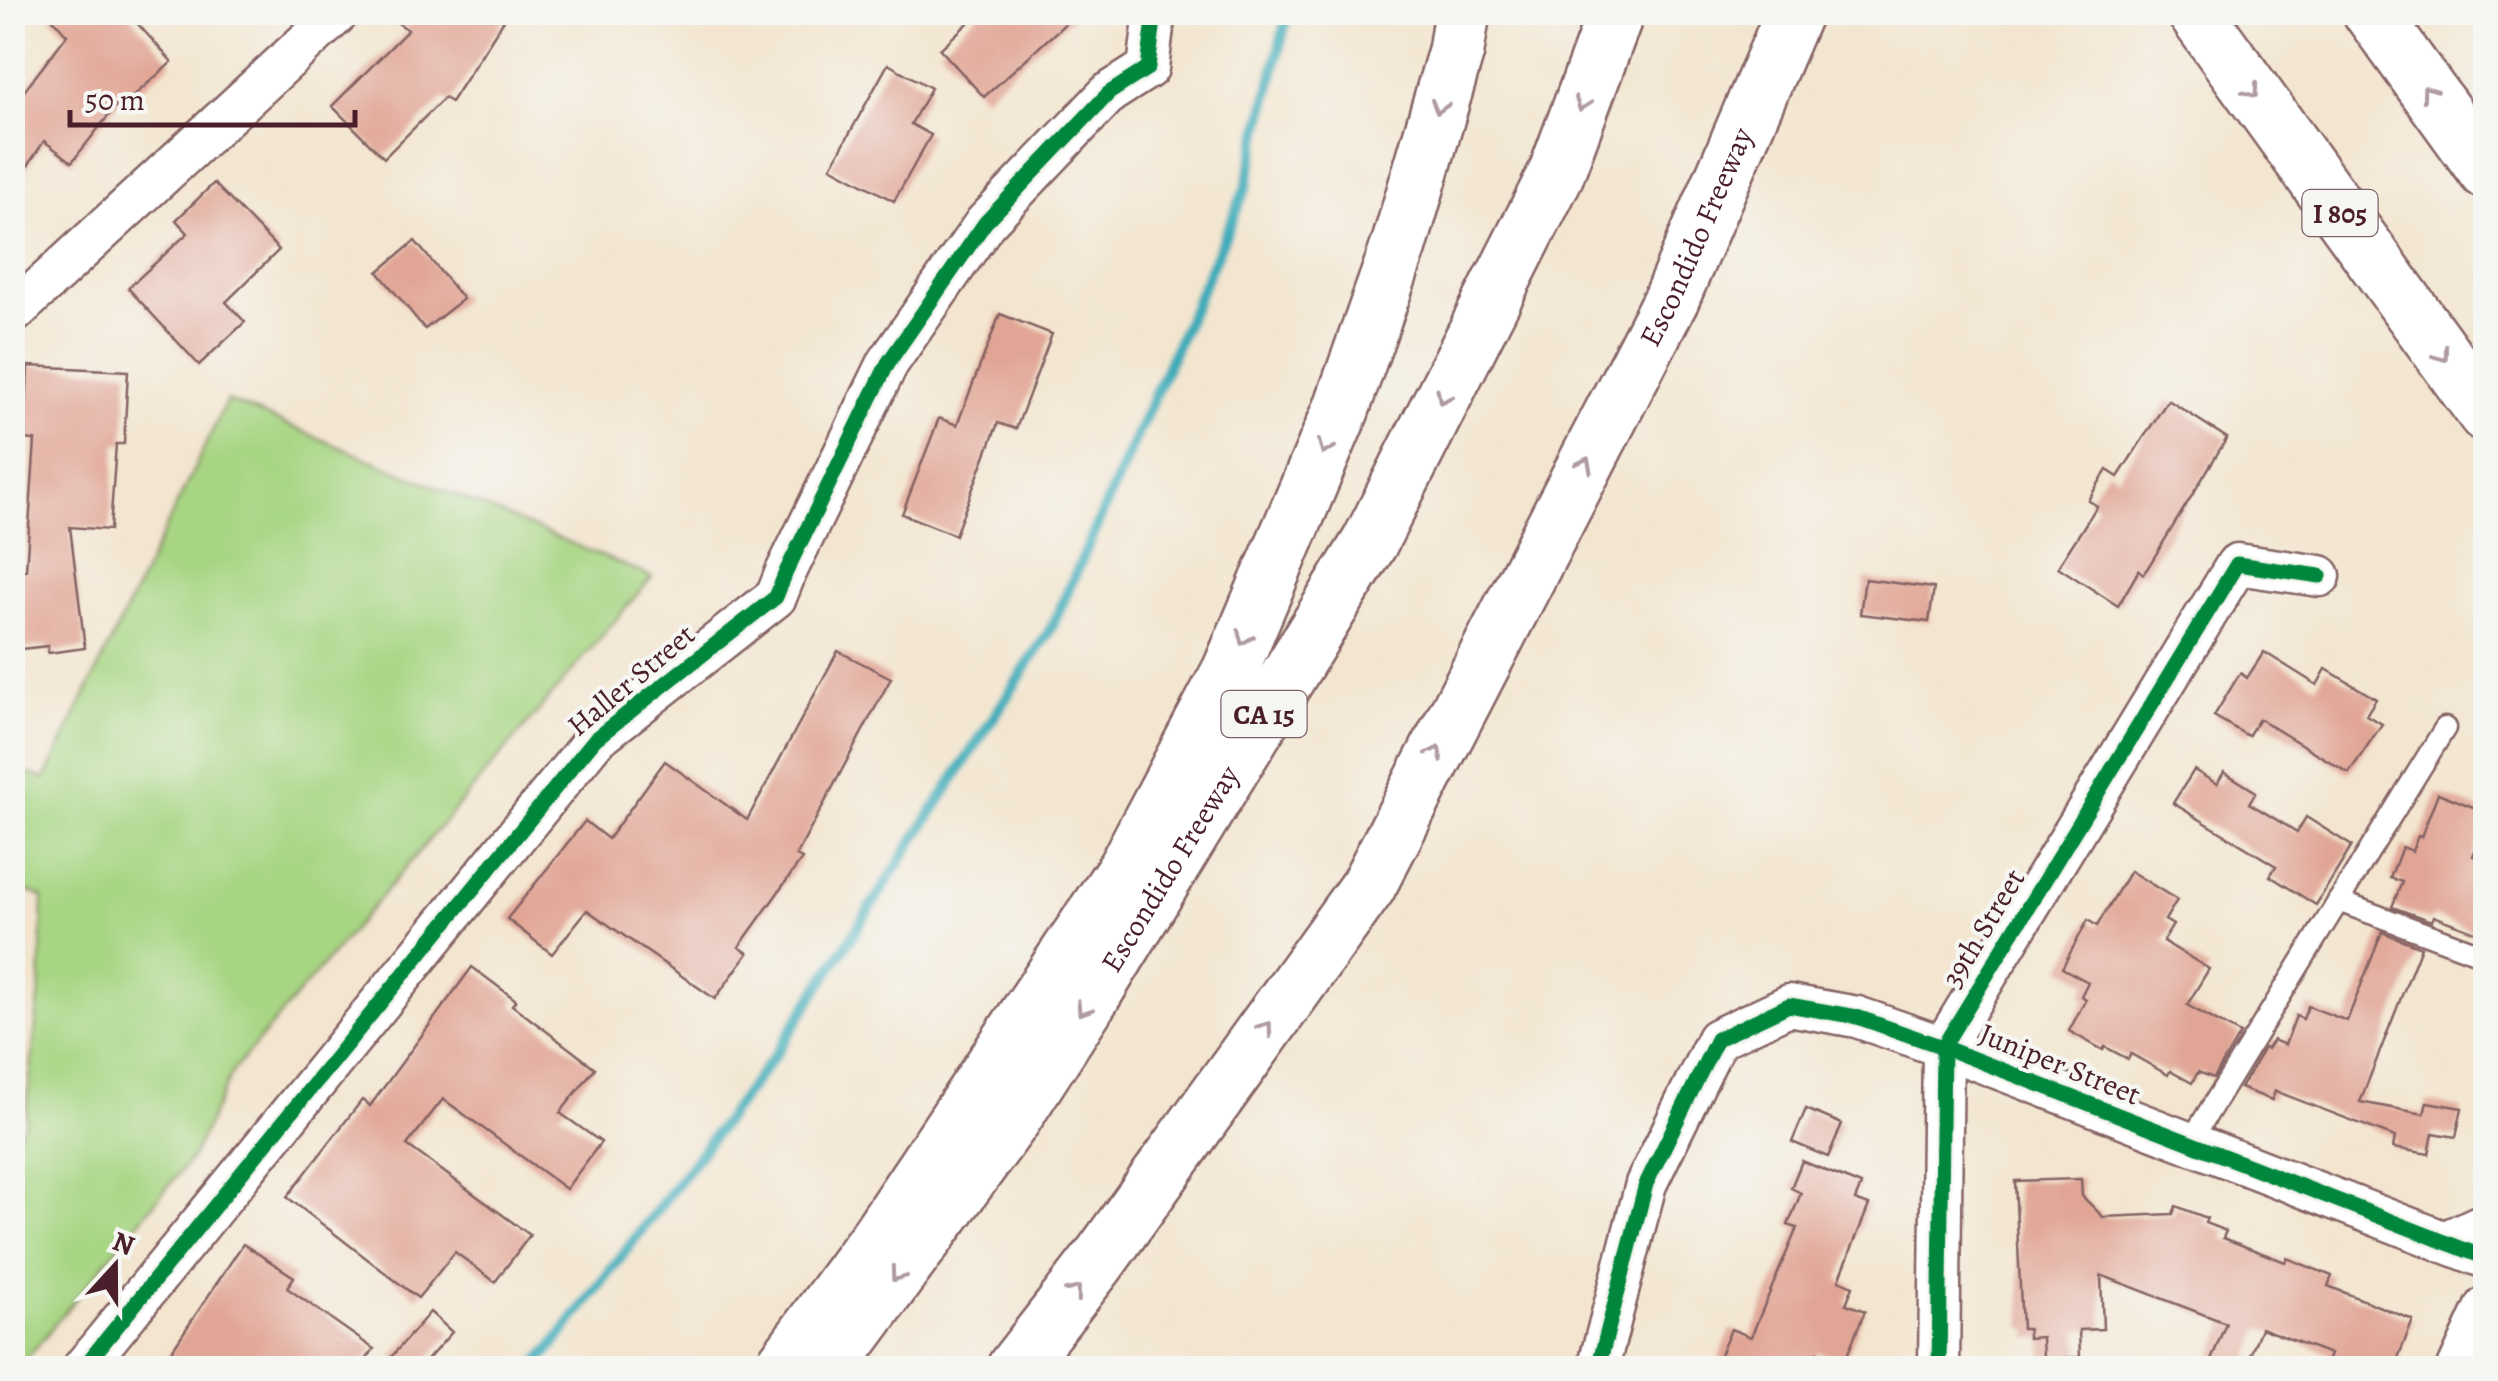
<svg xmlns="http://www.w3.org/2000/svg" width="2498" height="1381" viewBox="0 0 2498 1381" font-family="Alegreya,serif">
  <rect width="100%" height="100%" fill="#f6f6f2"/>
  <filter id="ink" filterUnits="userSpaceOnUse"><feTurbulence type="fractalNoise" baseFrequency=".01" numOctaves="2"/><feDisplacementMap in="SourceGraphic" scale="20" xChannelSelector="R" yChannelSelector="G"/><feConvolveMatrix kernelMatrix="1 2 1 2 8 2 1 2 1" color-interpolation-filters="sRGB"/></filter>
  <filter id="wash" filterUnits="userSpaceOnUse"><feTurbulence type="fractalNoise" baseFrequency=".0048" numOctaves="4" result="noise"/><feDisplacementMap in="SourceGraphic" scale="40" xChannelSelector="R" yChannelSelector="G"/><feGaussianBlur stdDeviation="2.25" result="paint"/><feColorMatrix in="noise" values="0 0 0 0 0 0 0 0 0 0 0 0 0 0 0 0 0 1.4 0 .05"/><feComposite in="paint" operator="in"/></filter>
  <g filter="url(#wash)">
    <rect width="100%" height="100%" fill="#f3e5cf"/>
    <!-- green -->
    <polygon fill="#a7d583" stroke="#787a57" stroke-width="2.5" points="227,400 652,577 233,1071 192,1157 19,1368 13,1368 13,1140 25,1123 40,989 43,897 13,886 13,769 45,779"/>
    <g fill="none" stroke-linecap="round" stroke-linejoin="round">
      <!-- stream -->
      <polyline stroke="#3cacb9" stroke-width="11" points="533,1368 553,1346 775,1055 1052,627 1246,188 1288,12"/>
    </g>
    <g id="blocks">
      <!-- building -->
      <g fill="#e1a595">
        <polygon points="47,12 127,12 172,62 127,102 123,97 72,162 44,141 12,190 12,107 67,35"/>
        <polygon points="382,12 509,12 451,102 444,98 384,158 332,106 408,30"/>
        <polygon points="980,12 1078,12 984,97 940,49"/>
        <polygon points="888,64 931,88 911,124 931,135 894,201 831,167"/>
        <polygon points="214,183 279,250 226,302 245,322 199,365 128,288 188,233 176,220"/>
        <polygon points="415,241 463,299 425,329 378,272"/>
        <polygon points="1000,314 1052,334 1016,429 998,423 955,535 902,514 939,418 957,425"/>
        <polygon points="28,366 128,371 124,444 116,444 110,530 70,527 85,648 48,653 48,646 12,650 12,572 26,570 35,440 25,439"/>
        <polygon points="2168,400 2227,438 2144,574 2139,570 2118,606 2058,567 2097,506 2088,500 2107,470 2118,477"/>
        <polygon points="1865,579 1934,588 1929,622 1860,614"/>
        <polygon points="838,651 891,678 796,856 802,859 739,947 748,953 715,999 587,910 552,954 507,919 585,821 608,839 665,761 747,820"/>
        <polygon points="2264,652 2317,685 2326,669 2376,699 2366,715 2382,724 2349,773 2259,719 2248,736 2214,716 2240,673 2247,678"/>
        <polygon points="2194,770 2217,784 2224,772 2256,792 2249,803 2297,832 2306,817 2352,846 2316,905 2270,876 2276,866 2173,803"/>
        <polygon points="2438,793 2486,812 2486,824 2473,856 2486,860 2486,936 2433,916 2431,921 2392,907 2402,882 2390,878 2402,847 2412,851 2418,836 2421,837"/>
        <polygon points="2130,871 2177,900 2165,920 2173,925 2163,941 2209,969 2187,1005 2240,1034 2214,1078 2198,1072 2192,1083 2170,1071 2168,1075 2131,1054 2128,1059 2105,1047 2103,1050 2069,1031 2086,999 2081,996 2088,982 2062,968 2088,920 2097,926"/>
        <polygon points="2382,932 2421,947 2360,1102 2424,1114 2427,1102 2462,1108 2456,1137 2433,1133 2429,1154 2393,1148 2395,1137 2275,1091 2272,1100 2240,1088 2264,1048 2267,1049 2273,1040 2285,1045 2296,1016 2303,1019 2308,1006 2347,1021"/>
        <polygon points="472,967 516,1000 512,1005 595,1068 560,1113 601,1142 566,1189 443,1099 407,1145 530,1235 495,1282 455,1252 418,1298 287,1197 362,1100 370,1106"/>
        <polygon points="1806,1109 1842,1124 1828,1157 1792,1142"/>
        <polygon points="1802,1161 1861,1185 1855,1200 1869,1205 1839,1280 1853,1286 1846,1304 1865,1311 1844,1363 1818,1352 1813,1364 1824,1368 1734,1368 1717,1362 1731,1329 1751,1337 1797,1228 1788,1225 1801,1193 1791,1188"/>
        <polygon points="2081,1179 2082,1196 2103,1217 2173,1214 2176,1206 2207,1218 2205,1223 2226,1231 2223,1238 2285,1262 2287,1258 2332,1276 2328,1286 2413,1320 2394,1368 2325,1368 2330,1354 2261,1328 2245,1368 2208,1368 2226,1323 2101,1275 2103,1329 2079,1330 2080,1357 2043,1359 2042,1337 2028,1338 2028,1328 2022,1328 2015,1181"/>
        <polygon points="243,1244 294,1277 287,1288 374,1349 360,1368 160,1368"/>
        <polygon points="430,1312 452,1332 420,1368 407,1368 392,1356"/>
      </g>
    </g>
  </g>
  <g filter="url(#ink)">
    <use href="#blocks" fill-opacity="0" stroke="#856464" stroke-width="2.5"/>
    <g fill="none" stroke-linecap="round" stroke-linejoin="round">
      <defs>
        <g id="lane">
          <polyline points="2338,901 2486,956"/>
          <polyline points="2189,1144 2445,728"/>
        </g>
        <g id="street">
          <polyline points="12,314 339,12"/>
          <polyline points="2444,1242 2486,1223"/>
          <polyline points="83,1368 595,739 776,597 786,572 888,363 985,223 1109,93 1148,68 1155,12"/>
          <polyline points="1598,1368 1646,1184 1717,1039 1789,1005 1857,1017 1943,1047 2486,1258"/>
          <polyline points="1939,1368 1943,1047 2237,564 2320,576"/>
          <polyline points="2458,1368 2486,1307"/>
        </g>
        <g id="highway">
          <polyline points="2195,12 2486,414"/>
          <polyline points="2371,12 2486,171"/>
          <polyline points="782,1368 878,1237 1125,869 1230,671 1341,410 1399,246 1456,51 1462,12"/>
          <path id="s1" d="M829,1368L1012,1120L1094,993L1370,542L1556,174L1616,12"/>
          <path id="s2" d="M1015,1368L1097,1263L1368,886L1671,299L1794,12"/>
        </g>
      </defs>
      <!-- lane casing -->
      <use href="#lane" stroke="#856464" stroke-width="25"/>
      <!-- street casing -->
      <use href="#street" stroke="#856464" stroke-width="45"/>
      <!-- highway casing -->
      <use href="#highway" stroke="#856464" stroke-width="60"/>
      <!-- lane -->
      <use href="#lane" stroke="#fff" stroke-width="20"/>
      <!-- street -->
      <use href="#street" stroke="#fff" stroke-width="40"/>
      <!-- highway -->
      <use href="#highway" stroke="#fff" stroke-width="55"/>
      <defs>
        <g id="cycleway">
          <polyline points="83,1368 595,739 776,597 786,572 888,363 985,223 1109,93 1148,68 1155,12"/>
          <polyline points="1598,1368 1646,1184 1717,1039 1789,1005 1857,1017 1943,1047 2486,1258"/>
          <polyline points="1939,1368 1943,1047 2237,564 2320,576"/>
        </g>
      </defs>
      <!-- cycleway casing -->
      <use href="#cycleway" stroke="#f6f6f2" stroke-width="21"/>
      <!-- cycleway -->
      <use href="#cycleway" stroke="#00873e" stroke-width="15"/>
    </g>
    <!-- one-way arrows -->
    <defs><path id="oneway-chevron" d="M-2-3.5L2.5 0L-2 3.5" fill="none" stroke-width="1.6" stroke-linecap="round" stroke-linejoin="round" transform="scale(2.5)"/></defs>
    <g stroke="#ae9aa0">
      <use href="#oneway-chevron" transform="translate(2252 91) rotate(54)"/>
      <use href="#oneway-chevron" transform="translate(2428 92) rotate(-126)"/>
      <use href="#oneway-chevron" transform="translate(1582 104) rotate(110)"/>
      <use href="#oneway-chevron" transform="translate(1439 107) rotate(106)"/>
      <use href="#oneway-chevron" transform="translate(2442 355) rotate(54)"/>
      <use href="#oneway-chevron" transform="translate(1443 397) rotate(117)"/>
      <use href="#oneway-chevron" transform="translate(1325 448) rotate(113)"/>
      <use href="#oneway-chevron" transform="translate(1585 464) rotate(-63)"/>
      <use href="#oneway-chevron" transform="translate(1244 638) rotate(113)"/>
      <use href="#oneway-chevron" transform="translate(1436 753) rotate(-63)"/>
      <use href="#oneway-chevron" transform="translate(1083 1009) rotate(123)"/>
      <use href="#oneway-chevron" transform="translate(1266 1028) rotate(-54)"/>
      <use href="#oneway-chevron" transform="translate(897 1275) rotate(126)"/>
      <use href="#oneway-chevron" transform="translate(1075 1292) rotate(-52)"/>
    </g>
  </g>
  <g text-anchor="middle" stroke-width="8" stroke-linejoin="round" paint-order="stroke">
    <!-- shield labels -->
    <g fill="#f6f6f2" stroke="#7e6067" stroke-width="2.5">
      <rect x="2302.5" y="190" width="75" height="46" rx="8"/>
      <rect x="1221.5" y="691" width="85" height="46" rx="8"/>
    </g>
    <g font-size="28" font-weight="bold" fill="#4a1f2b">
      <text x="2340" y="223">I 805</text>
      <text x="1264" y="724">CA 15</text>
    </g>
    <!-- street labels -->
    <g font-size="30" fill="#4a1f2b" stroke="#f6f6f2">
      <text dy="10" stroke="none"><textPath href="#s2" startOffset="1325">Escondido Freeway</textPath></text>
      <text transform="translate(631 680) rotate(-40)" y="10">Haller Street</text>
      <text dy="10" stroke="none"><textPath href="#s1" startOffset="605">Escondido Freeway</textPath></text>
      <text transform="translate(1983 928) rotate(-59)" y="10">39th Street</text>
      <text transform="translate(2060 1064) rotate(22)" y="10">Juniper Street</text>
    </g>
  </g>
  <!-- margin -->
  <rect width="2498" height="1381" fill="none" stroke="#f6f6f2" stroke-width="50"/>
  <!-- north arrow -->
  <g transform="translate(115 1266) rotate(21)" stroke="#f6f6f2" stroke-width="8" paint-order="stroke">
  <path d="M0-8L18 38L0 25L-18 38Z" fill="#4a1f2b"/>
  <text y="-15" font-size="28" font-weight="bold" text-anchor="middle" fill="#4a1f2b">N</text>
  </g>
  <!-- scale -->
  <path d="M70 110v15h285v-15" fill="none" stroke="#4a1f2b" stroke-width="5"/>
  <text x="85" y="110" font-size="30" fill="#4a1f2b" stroke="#f6f6f2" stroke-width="8" paint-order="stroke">50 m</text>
</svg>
